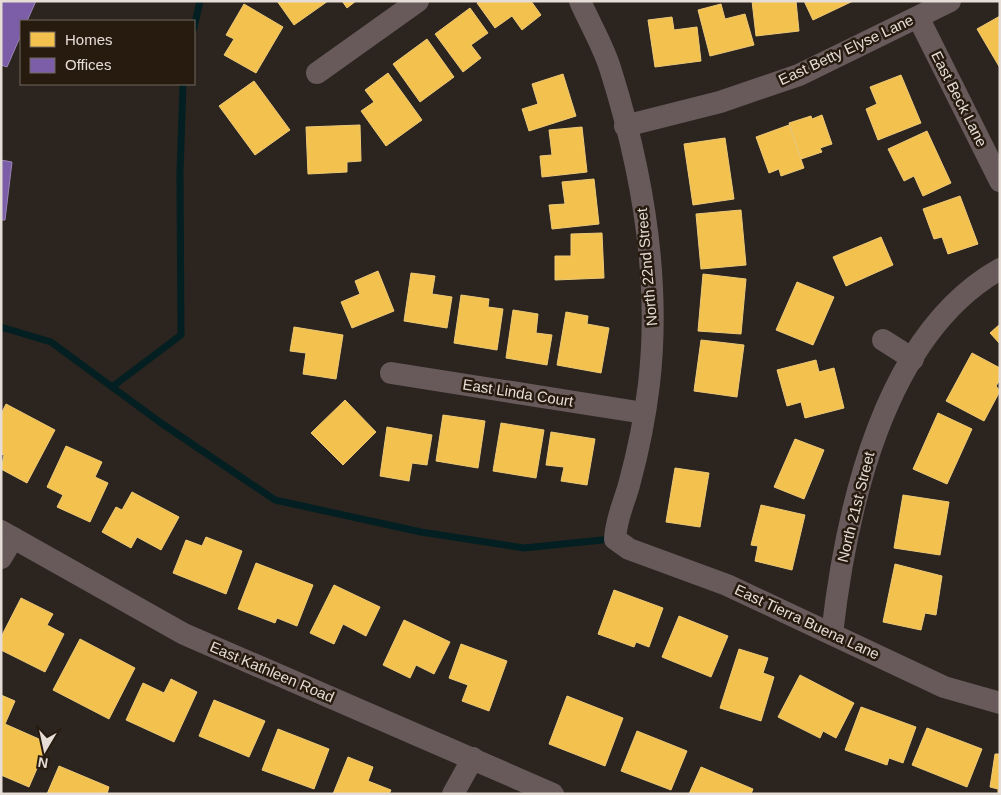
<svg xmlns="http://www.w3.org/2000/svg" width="1001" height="795" viewBox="0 0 1001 795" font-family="Helvetica,sans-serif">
  <rect width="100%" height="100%" fill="#2c251f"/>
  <!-- homes -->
  <g fill="#f2c14e" stroke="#eec977">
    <polygon points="277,1 328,1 294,25"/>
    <polygon points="342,1 356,1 347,8"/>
    <polygon points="480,1 531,1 541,15 522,30 512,16 495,28 477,3"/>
    <polygon points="752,1 796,1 799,31 756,36"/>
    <polygon points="804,1 853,1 813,20"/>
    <polygon points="244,4 283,27 256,73 224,55 234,39 226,35"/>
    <polygon points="721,4 725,19 745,14 754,45 710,56 698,10"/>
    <polygon points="470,8 488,33 471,45 481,58 463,72 435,34"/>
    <polygon points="1000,16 1000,68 977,29"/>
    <polygon points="672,17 674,30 697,27 701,61 655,67 648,20"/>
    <polygon points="427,39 454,77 420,102 393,64"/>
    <polygon points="388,73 422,120 386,146 361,111 374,102 365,90"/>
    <polygon points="563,74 576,116 529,131 522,109 538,104 532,84"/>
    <polygon points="901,75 921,123 878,140 866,109 877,104 870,87"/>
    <polygon points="254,81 290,130 255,155 219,106"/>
    <polygon points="822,115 832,144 820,148 822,152 801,159 789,123 811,116 812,119"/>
    <polygon points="360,125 361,161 347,162 347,172 308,174 306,127"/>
    <polygon points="789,125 804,168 781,176 779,169 769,173 756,137"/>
    <polygon points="582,127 587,172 542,177 540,156 552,155 549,130"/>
    <polygon points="927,131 951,183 923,196 914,176 904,181 888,149"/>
    <polygon points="725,138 734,199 693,205 684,144"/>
    <polygon points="594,179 599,224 552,229 549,205 565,204 562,182"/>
    <polygon points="960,196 978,244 948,254 942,237 934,239 923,209"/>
    <polygon points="741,210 746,265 701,269 696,214"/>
    <polygon points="602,233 604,278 555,280 555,256 571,256 571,234"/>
    <polygon points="881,237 893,265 846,286 833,257"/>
    <polygon points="378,271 394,311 352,328 341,302 360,294 355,281"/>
    <polygon points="411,273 435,276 432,294 452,297 447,328 404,321"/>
    <polygon points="703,274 746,279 741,334 698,331"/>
    <polygon points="797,282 834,297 813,345 776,330"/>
    <polygon points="461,295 489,299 488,307 503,309 497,350 454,343"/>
    <polygon points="513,310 538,314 536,333 552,335 547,365 506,358"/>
    <polygon points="566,312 588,316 587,324 609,328 601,373 557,365"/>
    <polygon points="1000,324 1000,344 990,333"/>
    <polygon points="294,327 343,335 336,379 303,374 306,353 290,351"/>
    <polygon points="701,340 744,345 737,397 694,391"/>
    <polygon points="972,353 1000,368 1000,380 996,386 1000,391 984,421 946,401"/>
    <polygon points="816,360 819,372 834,368 844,408 805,418 801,402 787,406 777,370"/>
    <polygon points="345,400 376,432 343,465 311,433"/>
    <polygon points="6,404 55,430 27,483 1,469 4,455 1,454 1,414"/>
    <polygon points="938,413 972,429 947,484 913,469"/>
    <polygon points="443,415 485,421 478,468 436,461"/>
    <polygon points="501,423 544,430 536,478 493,471"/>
    <polygon points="387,427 432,435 427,465 412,463 409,481 380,476"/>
    <polygon points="551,432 595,439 587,485 561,481 564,467 546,465"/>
    <polygon points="795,439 824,450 804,499 774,487"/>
    <polygon points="66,446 102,462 95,477 108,483 90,522 57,507 63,495 47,487"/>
    <polygon points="675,468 709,473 700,527 666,522"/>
    <polygon points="132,492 179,517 161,550 137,537 131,548 102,532 116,507 122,510"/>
    <polygon points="903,495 949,502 940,555 894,548"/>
    <polygon points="761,505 805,515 792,570 755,561 758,546 751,545"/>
    <polygon points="206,537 242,551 226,594 173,573 186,540 202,546"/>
    <polygon points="256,563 313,585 297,626 277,618 275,623 238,609"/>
    <polygon points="895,564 942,576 936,615 925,613 921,630 883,622"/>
    <polygon points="334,585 380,607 366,636 343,624 334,644 310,633"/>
    <polygon points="614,590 663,608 649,647 636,642 634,647 598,634"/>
    <polygon points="21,598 53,614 47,625 64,634 45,672 1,650 1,637"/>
    <polygon points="679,616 728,636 711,677 662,657"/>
    <polygon points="404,620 450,642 434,674 416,665 410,678 383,665"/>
    <polygon points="80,639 135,668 109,719 53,690"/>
    <polygon points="461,644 507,661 489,711 462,701 468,685 449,678"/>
    <polygon points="739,649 768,658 763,673 774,677 761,721 720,708"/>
    <polygon points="800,675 854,703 836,738 823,731 820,738 778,717"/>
    <polygon points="171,679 197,692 174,742 126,720 143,683 164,693"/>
    <polygon points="1,695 15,701 5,724 48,743 29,787 1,775"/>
    <polygon points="567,696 623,718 605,766 549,744"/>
    <polygon points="214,700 265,721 249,757 199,736"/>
    <polygon points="861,707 916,727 903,763 889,758 887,765 845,750"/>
    <polygon points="927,728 982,749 967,787 912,765"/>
    <polygon points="278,729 329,749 314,789 262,770"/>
    <polygon points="637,731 687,751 671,790 621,771"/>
    <polygon points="995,754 1000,754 1000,794 998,794 998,789 990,787"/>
    <polygon points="348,757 373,767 368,781 391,790 389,794 333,794"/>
    <polygon points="59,766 109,787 107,794 47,794"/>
    <polygon points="701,767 753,789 751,794 689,794"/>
  </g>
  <!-- offices -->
  <g fill="#7b5ea7" stroke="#9b84b5">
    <polygon points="1,1 36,1 27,21 21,21 21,35 7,67 1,65"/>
    <polygon points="1,160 12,162 5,220 1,220"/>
  </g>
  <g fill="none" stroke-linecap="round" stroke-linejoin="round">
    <!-- stream -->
    <g stroke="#041f21" stroke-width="7">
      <polyline points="194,28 200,1"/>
      <polyline points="1,327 51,342 161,423 275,500 421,532 524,548 612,539"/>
      <polyline points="112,387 181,335 180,173 183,84"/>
    </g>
    <!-- minor -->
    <g stroke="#685a5a" stroke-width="22">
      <path d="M580,1C590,24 604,47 611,71C642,170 661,280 649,384C645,418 638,452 629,485C624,503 616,519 615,539L629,549L727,585L944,687L1000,703"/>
      <polyline points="918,17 1000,181"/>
      <polyline points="317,73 418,1"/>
      <polyline points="625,126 720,102 799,75 950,1"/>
      <polyline points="883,340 913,359"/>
      <polyline points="391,373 644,413"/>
      <polyline points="1,531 184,634 553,794"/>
      <polyline points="1,558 13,538"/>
      <path d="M832,634C846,511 883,335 1000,269"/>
      <polyline points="453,794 473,758"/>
    </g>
  </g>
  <g text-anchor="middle" stroke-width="5" stroke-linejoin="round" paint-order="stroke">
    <!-- street labels -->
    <g font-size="15" fill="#e6ddd6" stroke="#271b10">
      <text transform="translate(846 50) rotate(-25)" y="5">East Betty Elyse Lane</text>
      <text transform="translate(959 99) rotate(63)" y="5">East Beck Lane</text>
      <text transform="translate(647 267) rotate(-95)" y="5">North 22nd Street</text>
      <text transform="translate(518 393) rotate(9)" y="5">East Linda Court</text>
      <text transform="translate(856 507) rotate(-76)" y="5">North 21st Street</text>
      <text transform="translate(807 622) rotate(25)" y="5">East Tierra Buena Lane</text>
      <text transform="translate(272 672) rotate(23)" y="5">East Kathleen Road</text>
    </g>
  </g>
  <!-- border -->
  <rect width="1001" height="795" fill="none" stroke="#e6ddd6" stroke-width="5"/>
  <!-- legend -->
  <rect x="20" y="20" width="175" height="65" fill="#271b10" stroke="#73695f"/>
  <rect x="30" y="32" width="25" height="15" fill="#f2c14e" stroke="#73695f"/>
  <text x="65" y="45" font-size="15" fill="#e6ddd6">Homes</text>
  <rect x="30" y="58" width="25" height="15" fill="#7b5ea7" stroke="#73695f"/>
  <text x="65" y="70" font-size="15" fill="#e6ddd6">Offices</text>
  <!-- north arrow -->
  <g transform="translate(45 750) rotate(189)" stroke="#271b10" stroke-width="4" paint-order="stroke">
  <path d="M0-4L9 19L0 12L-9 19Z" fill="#e6ddd6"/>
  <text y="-8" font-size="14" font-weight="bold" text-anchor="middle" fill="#e6ddd6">N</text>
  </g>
</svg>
